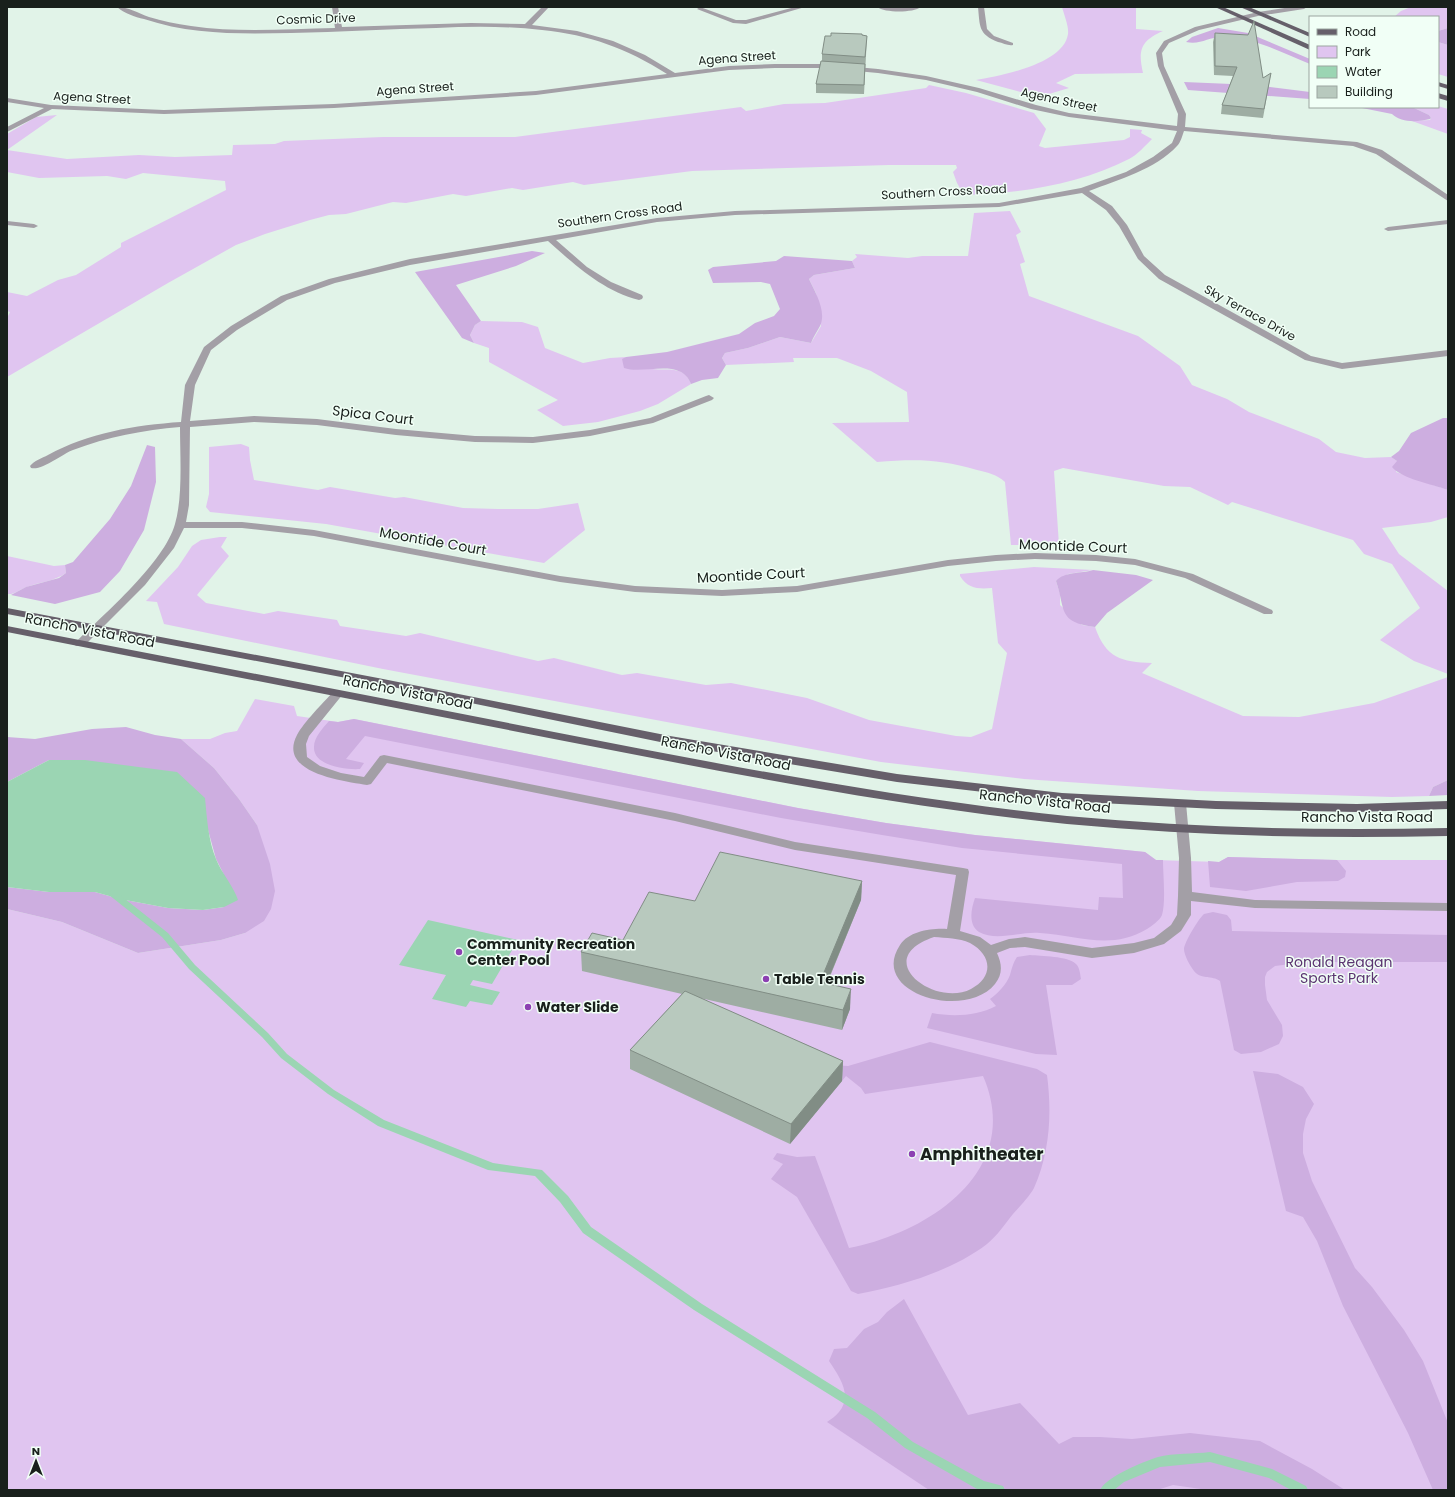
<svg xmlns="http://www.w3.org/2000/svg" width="1455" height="1497" viewBox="0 0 1455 1497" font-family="Poppins,sans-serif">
  <rect width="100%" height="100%" fill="#e1f3e8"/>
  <!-- green -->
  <g fill="#e0c5f0">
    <path d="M1062,7H1136V29L1163,31C1140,41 1138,51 1143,73L1075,74L1056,83L1069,88L1039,97L976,80C1000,76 1064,64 1068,34C1069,26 1064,15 1062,7Z"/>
    <polygon points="1411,7 1448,8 1448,28 1438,31 1438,17 1394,17 1401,11"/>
    <polygon points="1438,42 1448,45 1448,77 1438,74"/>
    <path d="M929,85L966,93L1034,113L1046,129L1039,146L1045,148L1124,140L1130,137V129L1142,130L1141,133L1152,139C1145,146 1137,155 1129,159C1081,184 1017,194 964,195L957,183L953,172L957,168L956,165H889L692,171L584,185L573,182L523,190L512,188L466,196L453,194L406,203L393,202L346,214L329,215L310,220L265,234L236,245L168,283L7,377V318L10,312L7,311V292L27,296L58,280L76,275L121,247V243L226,190L225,181L143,173L126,179L107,176L39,178L7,172V134L36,117L57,115L7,150L67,159L139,155L175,157L232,155L233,145L275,144L284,141L383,137H515L741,107L746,111L784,104L825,103L926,88Z"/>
    <polygon points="1438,106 1448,109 1448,134 1412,121 1430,120 1431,118 1429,115 1412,107 1438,107"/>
    <path d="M1010,211L1021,232L1016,235L1025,262L1020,264L1029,296L1138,336L1180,366L1192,385L1227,399L1249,412L1319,439L1336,452L1365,458L1391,457L1397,461L1396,472L1448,490V517L1431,522L1382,528L1399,554L1448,591V674L1414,661L1380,640L1420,608L1392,564L1364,554L1353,540L1232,502L1228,505L1190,487L1164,486L1063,468L1054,471L1059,545H1011L1005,482C996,474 989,473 977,470C940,459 916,459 877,462L832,423L909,422L907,392L871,371L837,358H793L794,362L726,365L722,358L725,353L748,348L780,337L811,343L821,326L816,293L809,279L814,275L855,268L852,261L857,257L855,254L908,258L922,256H968L974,213Z"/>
    <path d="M481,321L522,322L538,327L545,348L583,363L610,358L626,357L622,360C632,363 643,368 653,369C669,371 684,365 691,384L658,404L640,411L598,422L563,426L537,410L558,400L489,362V348L474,343L470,335L475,325Z"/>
    <polygon points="241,444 249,447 250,460 254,480 318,490 330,487 395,498 404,497 463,508 498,509 538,509 578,503 585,530 544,563 326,524 210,512 206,507 209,494 209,447"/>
    <path d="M220,537H227L221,547L229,556L197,595L206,603L264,614L278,611L337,620L340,626L406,636L420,633L538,661L554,658L622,675L637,673L706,685L731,683L807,698L869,720L956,736L971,737L992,729L1007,653L998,643L992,588C979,589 968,589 960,576V574L1034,567L1093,570L1068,574L1056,581L1060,594V605L1082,625L1095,627C1106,658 1121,662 1152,663L1142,673L1243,716L1299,717L1374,703L1448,677V780L1433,787L1429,796L1392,797L1198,791L1024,779L881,762L383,669L164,624L157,602L146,601L178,567L192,546L201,540Z"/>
    <path d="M7,556L54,566L65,565L66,573C55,581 40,582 27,587C20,589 15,595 7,594Z"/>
    <polygon points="255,699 294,706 297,716 338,722 354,719 798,808 886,823 975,835 1145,852 1156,860 1219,862 1228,857 1337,860 1448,860 1448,1490 7,1490 7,909 62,922 138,953 221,940 245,933 257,825 239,799 214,768 181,739 210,739 225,733 237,731"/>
  </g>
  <!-- forest -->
  <g fill="#cdaee0">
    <path d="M1218,28L1248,33L1310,59V64C1283,53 1251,36 1222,37C1208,37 1201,45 1186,42L1192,37Z"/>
    <polygon points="1448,28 1448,45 1438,42 1438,31"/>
    <polygon points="1184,82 1255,85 1310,92 1310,99 1188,90"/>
    <path d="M1357,107H1412L1429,115L1431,118L1430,119C1418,122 1401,123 1392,114Z"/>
    <polygon points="532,251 545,253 516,266 456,285 481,321 475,325 470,335 474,343 462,338 415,272"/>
    <path d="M784,256L852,261L855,268L814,275L809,279C815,292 827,311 820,326C817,332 813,337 811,343L780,337L748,348L725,353L722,358L726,365L718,378L702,380L691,384C681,357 644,375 624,368L622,359L626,357L667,352L739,334L755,323L774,316L780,309L770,284L761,282L713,283L708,270L713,267L776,261Z"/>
    <path d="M1443,418H1448V490C1432,484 1402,479 1392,467L1397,461L1391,457L1399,451L1411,433Z"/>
    <polygon points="147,445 155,447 156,482 144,530 120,571 100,592 55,604 11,595 26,587 59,578 66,573 65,565 73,562 110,519 131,486"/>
    <path d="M1093,570L1136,575L1153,580L1107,613L1095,627C1057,622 1066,610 1056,581C1065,571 1081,574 1093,570Z"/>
    <path d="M354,719L798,808L886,823L975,835L1145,852L1156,860H1163C1163,874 1166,902 1162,915C1160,920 1152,926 1147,929C1110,951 1078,935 1040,933C1020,931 997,942 979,932C968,925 971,909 975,898L1098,910L1099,897L1123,898L1122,864L962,848L882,835L781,818L365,736L346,759L364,763L360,769C346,770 313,766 314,747C314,737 323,728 329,721L338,722Z"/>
    <polygon points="126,727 155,735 181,739 214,768 239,799 257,825 270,864 275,891 271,909 264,921 245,933 221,940 138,953 62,922 7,909 7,887 49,892 95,892 120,899 168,908 203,910 224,907 224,875 216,859 208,830 49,760 7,782 7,737 35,739 92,729"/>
    <polygon points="1448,780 1448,795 1429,796 1433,787"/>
    <polygon points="1228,857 1337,860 1346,871 1345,877 1338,881 1297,882 1246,891 1210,887 1208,861 1219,862"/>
    <path d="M1213,912L1227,915L1231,920L1232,931L1448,935V962H1306L1275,966L1267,972L1265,977V985L1267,1000L1282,1025L1283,1036L1279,1044L1261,1052L1241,1054L1234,1050L1220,981C1212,975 1201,980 1194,971C1190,966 1184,955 1184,949C1184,943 1199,918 1204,914C1207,913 1210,913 1213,912Z"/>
    <path d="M1030,955C1041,956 1068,956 1076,964C1080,968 1080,974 1081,979L1072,985H1046L1057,1055L1036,1054L927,1028L932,1013C953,1017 977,1016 996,1006L990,999C998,993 1006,985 1010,975C1012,968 1013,963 1017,957Z"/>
    <path d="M930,1042L1037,1069L1047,1075C1052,1113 1050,1152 1034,1188C1029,1197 1020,1206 1013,1214C1005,1224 997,1236 987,1244C952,1271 901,1286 858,1294L851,1291L797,1197L771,1179L783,1164L773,1159L777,1153L797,1157L815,1156L849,1248C930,1232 1024,1170 983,1076L865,1094L861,1088L846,1076L842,1081L833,1065L848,1066Z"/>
    <polygon points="1253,1071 1278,1074 1303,1087 1314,1104 1306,1119 1303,1134 1303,1153 1312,1181 1355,1268 1372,1287 1404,1330 1423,1361 1448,1423 1448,1490 1433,1490 1408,1433 1343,1306 1317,1241 1303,1217 1286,1211"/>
    <path d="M904,1299L968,1415L1020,1403L1059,1444L1073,1437H1100L1132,1439L1190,1433L1260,1441L1312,1469L1345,1490H1208L1173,1485L1157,1490H929L827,1422C831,1419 836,1416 839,1412C853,1395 839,1376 829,1361L834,1349L847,1348L864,1329L878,1322L887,1312Z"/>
  </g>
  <!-- water -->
  <g fill="#9bd5b3">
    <path d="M49,760H85L177,772L205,798C207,818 208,840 216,859C222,874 233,885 238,900L224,907L203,910L168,908L120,899L95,892H49L7,887V782Z"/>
    <polygon points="428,920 518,940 492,984 473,980 470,985 500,992 492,1005 470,1001 466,1007 432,999 446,975 399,965"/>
  </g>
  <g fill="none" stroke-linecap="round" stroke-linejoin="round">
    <!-- stream -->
    <g fill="#9bd5b3" fill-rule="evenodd">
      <polygon points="112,890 115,891 168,933 195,965 268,1033 287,1054 334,1090 384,1120 493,1163 542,1170 568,1196 591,1227 702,1304 875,1412 913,1442 984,1481 1003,1486 1005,1490 981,1490 977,1489 905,1448 867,1418 694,1310 583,1233 560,1202 535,1176 488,1170 378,1126 328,1094 281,1058 262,1037 189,969 162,937 109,895 108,893"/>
      <path d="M1210,1452L1272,1469L1306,1486L1308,1490H1291L1269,1478L1210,1462L1160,1467L1124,1482L1114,1490H1100C1107,1476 1143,1462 1158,1457C1173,1453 1194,1454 1210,1452Z"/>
    </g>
    <!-- minor -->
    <g fill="#a39fa6" fill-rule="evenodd">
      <path d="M117,7C128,7 138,13 149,17C162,21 176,24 191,26C238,33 287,29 335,28L332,7H338L342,27L471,23L525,24L542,7H549L532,25L577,31L613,41L645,55L675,73L729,66L775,64H823L878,69L926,76L979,88L1036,105L1069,113L1177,126L1178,114L1158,66L1156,53L1164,41L1195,27L1258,12L1291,7H1307L1304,9L1258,16L1199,30L1169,43L1162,53L1164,66L1186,114L1185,127L1357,142L1382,150L1448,195V201L1376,154L1353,146L1184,131C1182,136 1181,142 1177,146C1156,169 1118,180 1089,191L1112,206L1127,225L1144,256L1165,275L1311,356L1342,363L1448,350V356L1342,369L1305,360L1159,279L1138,259L1119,226L1106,210L1082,193L999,207L735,215L657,222L556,240L587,267L611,282L642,295L643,297L642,299L639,300C603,291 575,265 548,241L410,265L335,283L287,300L237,330L211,350L195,385L190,421L254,416L317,419L396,429L475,436L533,437L590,430L650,418L706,396L709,395L714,398L712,400L653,423L590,436L533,443L475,442L396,435L317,425L254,422L190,427L189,505L186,522H242L314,530L560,576L635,586L722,590L797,586L948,560L996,555L1035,553L1096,555L1135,559L1193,574L1272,610L1273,612L1272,614H1264L1185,578L1135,565L1096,561L1035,559L996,561L948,566L797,592L722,596L635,592L560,582L314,536L242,528H184L174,548L145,585L84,646H76L74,644L76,642C105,613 164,563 175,524C183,496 180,457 180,427C144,430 107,437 73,450C62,454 42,471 31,468L30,466C34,461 42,458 48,455C88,433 135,425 181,422L185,385L204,347L231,326L281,296L329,279L410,259L657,218L735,211L999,203L1081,188L1126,172L1153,157L1172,143L1177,131L1069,117L1031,109L977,92L926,80L878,73L823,68H775L729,70L536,95L334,108L164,114L52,109L7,132V127L44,108L7,102V98L51,105L164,110L334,104L536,91L667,74C626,48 590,35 542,30C507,26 472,26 436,28C388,29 340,32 291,33C241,34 192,35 144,19C135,17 124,13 117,7Z"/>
      <polygon points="795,7 805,7 746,24 733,23 697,9 700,7 736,20 746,20"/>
      <path d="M877,7H921C913,13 885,13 877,7Z"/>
      <path d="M978,7H984L987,29L994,36L1013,43V45C1008,46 1003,43 998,42C978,34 980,26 978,7Z"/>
      <polygon points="1448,220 1448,224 1388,231 1384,229 1388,227"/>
      <polygon points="7,221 34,224 38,226 34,228 7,225"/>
      <path d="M337,691L341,692L343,694L309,736L306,744L307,757L320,766L341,773L364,777L380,756L384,755L675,813L795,842L963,868L968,869L969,872L960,931L980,937L991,945L1009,939L1025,937L1092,948L1134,943L1154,938L1171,925L1177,915L1178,896L1179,858L1174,803L1176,800H1184L1186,803L1191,858L1192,892L1255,900L1448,903V911L1255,908L1191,901V915L1181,931L1164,944L1134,953L1092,958L1025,947L1010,948L997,953C1002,964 1003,974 995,984C965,1021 868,993 900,945C909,931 932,928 947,929L956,875L795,850L675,821L387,763L371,784L367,785C343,781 277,773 297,735C304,722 323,703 333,692ZM934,937C946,938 959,938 970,943C992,955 994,977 971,989C935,1008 869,959 934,937Z"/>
    </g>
    <!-- major -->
    <g fill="#665f6a" fill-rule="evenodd">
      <polygon points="1215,7 1223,7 1310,45 1310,50"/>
      <polygon points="1240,7 1249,7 1310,33 1310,37"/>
      <polygon points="1438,82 1448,85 1448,89 1438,86"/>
      <polygon points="1438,93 1448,96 1448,101 1438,98"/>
      <polygon points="7,608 378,678 670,736 897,774 1062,793 1216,801 1357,804 1448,801 1448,809 1357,812 1216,809 1062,801 897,782 670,744 378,684 7,614"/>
      <path d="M7,626C189,661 372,696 554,732C724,765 894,798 1067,816C1194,828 1321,831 1448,828V836C1321,839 1194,836 1067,824C894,806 724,772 554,739C372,703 189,668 7,632Z"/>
    </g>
  </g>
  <!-- wall -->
  <g fill="#9eada3">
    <polygon points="1215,33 1263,78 1271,73 1263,118 1221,114 1222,105 1233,76 1214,75 1213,42"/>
    <polygon points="862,35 867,36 864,94 816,93 816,84 822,61 822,54"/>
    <polygon points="862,881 861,900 827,984 850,1009 842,1030 700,998 843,1061 842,1081 790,1144 630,1069 630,1050 682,994 582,971 581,952 623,940 695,901"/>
  </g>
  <!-- shaded-wall -->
  <g fill="#818d85">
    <polygon points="862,881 861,900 819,1002 820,982"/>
    <polygon points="851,989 850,1009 842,1030 843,1010"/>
    <polygon points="843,1061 842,1081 790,1144 791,1124"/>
  </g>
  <!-- building -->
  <g fill="#b8c9be" stroke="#818d85">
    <polygon points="1254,21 1263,78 1271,73 1264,109 1222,105 1237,67 1215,66 1215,33 1248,35"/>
    <polygon points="831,33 862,34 862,35 867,36 865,57 822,54 825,36 831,36"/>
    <polygon points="821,61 865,64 864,85 816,84"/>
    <polygon points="720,852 862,881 820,982 851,989 843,1010 581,952 592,933 623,940 649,892 695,901"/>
    <polygon points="685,991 843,1061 791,1124 630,1050"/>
  </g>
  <!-- markers -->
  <g fill="#8c40b2" stroke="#f1fff6" stroke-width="1.5">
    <circle cx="459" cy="952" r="4"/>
    <circle cx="766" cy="979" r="4"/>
    <circle cx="528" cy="1007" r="4"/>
    <circle cx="912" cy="1154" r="4"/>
  </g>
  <g text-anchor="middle" stroke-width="3" stroke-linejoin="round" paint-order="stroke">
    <!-- far-street labels -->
    <g font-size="12" fill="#19201c" stroke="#f1fff6">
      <text transform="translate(316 19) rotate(-2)" y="4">Cosmic Drive</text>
      <text transform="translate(737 58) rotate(-4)" y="4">Agena Street</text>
      <text transform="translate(415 89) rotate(-4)" y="4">Agena Street</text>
      <text transform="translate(92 98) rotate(3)" y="4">Agena Street</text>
      <text transform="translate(1059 100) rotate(12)" y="4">Agena Street</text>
      <text transform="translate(944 192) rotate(-3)" y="4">Southern Cross Road</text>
      <text transform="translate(620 215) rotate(-8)" y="4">Southern Cross Road</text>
      <text transform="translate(1250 313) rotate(29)" y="4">Sky Terrace Drive</text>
    </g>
    <!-- street labels -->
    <g font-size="14" fill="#19201c" stroke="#f1fff6">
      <text transform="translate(373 415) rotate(7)" y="5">Spica Court</text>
      <text transform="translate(433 541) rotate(10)" y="5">Moontide Court</text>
      <text transform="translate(1073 546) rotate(2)" y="5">Moontide Court</text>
      <text transform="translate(751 575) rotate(-3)" y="5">Moontide Court</text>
      <text transform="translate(90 630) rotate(11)" y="5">Rancho Vista Road</text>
      <text transform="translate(408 692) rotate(11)" y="5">Rancho Vista Road</text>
      <text transform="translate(726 753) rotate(11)" y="5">Rancho Vista Road</text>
      <text transform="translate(1045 801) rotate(6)" y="5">Rancho Vista Road</text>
      <text x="1367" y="822">Rancho Vista Road</text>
    </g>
    <!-- poi labels -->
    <g font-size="14" font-weight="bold" fill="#19201c" stroke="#f1fff6" text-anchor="start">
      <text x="467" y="949">Community Recreation<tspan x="467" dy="16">Center Pool</tspan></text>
      <text x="774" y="984">Table Tennis</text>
      <text x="536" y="1012">Water Slide</text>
    </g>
    <!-- park labels -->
    <g font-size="14" fill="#5b3471" stroke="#f1fff6">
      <text x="1339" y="967">Ronald Reagan<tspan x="1339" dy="16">Sports Park</tspan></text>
    </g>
    <!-- near-poi labels -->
    <g font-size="17" font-weight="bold" fill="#19201c" stroke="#f1fff6" text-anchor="start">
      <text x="920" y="1160">Amphitheater</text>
    </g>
  </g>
  <!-- border -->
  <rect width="1455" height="1497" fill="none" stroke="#19201c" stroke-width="16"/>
  <!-- legend -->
  <rect x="1309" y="16" width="130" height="92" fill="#f1fff6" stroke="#9ba69f"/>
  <rect x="1317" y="29" width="20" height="6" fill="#665f6a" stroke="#9ba69f"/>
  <text x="1345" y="36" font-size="12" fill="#19201c">Road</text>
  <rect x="1317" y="46" width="20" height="12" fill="#e0c5f0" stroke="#9ba69f"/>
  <text x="1345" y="56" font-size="12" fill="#19201c">Park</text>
  <rect x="1317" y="66" width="20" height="12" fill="#9bd5b3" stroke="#9ba69f"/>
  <text x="1345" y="76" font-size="12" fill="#19201c">Water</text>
  <rect x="1317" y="86" width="20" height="12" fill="#b8c9be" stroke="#9ba69f"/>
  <text x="1345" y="96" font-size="12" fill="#19201c">Building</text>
  <!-- north arrow -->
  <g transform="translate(36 1461)" stroke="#f1fff6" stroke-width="3" paint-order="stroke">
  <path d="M0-3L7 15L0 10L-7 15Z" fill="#19201c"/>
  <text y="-6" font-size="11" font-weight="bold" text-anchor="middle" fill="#19201c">N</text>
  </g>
</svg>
